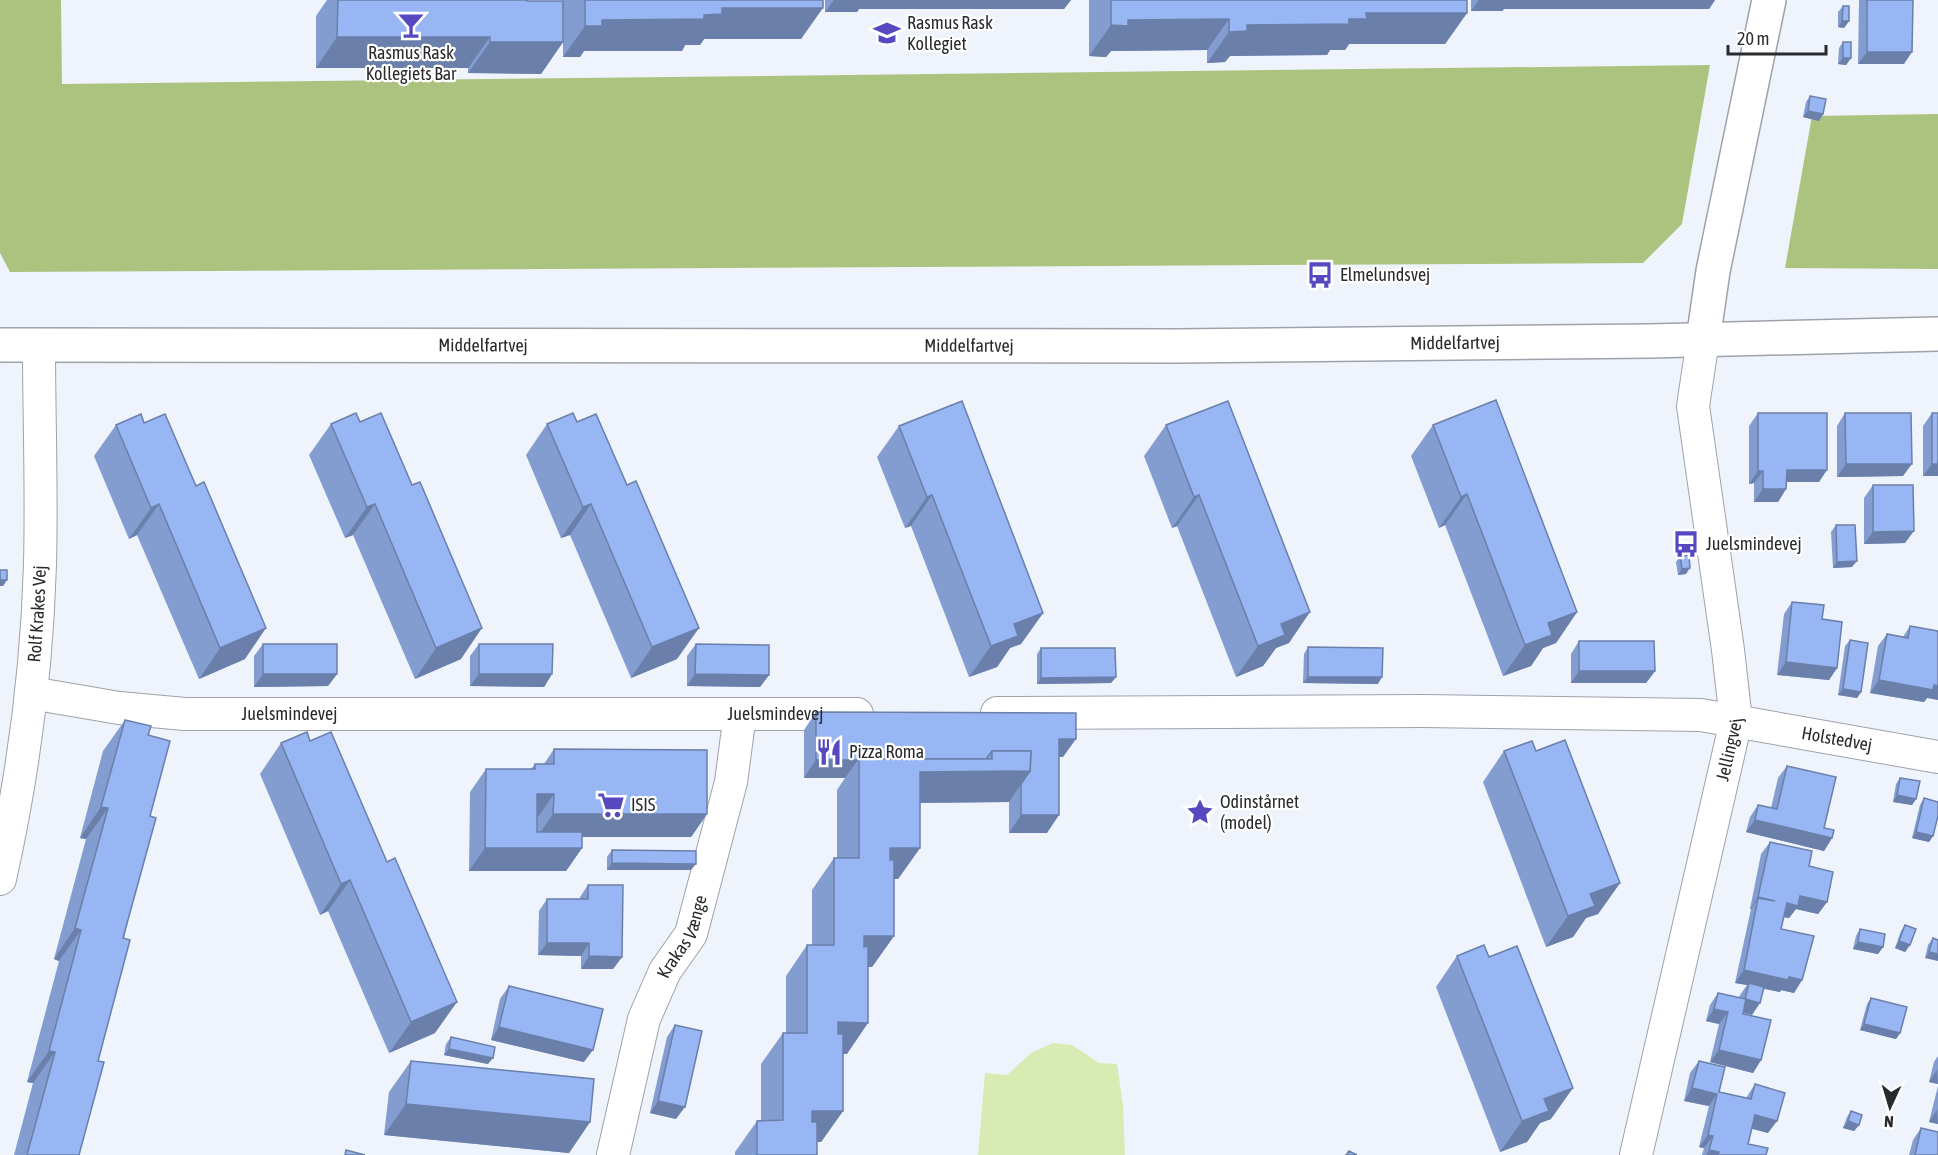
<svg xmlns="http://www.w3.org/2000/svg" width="1938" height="1155" viewBox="0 0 1938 1155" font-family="'Asap Condensed',sans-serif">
  <rect width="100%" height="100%" fill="#eef3fc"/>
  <!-- green -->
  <polygon fill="#d7ebb3" points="1053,1043 1072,1045 1099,1063 1117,1064 1123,1105 1125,1155 978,1155 985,1073 1007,1075 1031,1053"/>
  <!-- forest -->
  <g fill="#acc380">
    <polygon points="0,0 61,0 62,84 1710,65 1682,224 1643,263 10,272 0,253"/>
    <polygon points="1938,114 1938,269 1785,268 1812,116"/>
  </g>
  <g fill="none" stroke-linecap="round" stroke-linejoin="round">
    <defs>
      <g id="minor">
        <path id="s1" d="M31,693L119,708L185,714H857"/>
        <path id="s2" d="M997,713L1423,711L1701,715L1938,757"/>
        <path id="s3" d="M0,879C23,776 37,670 40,564C42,491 39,418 39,345"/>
        <path id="s4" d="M613,1155L644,1019L665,971L691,934L731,782L740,714"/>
        <path id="s5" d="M1636,1155L1736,721L1728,650L1693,406L1703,340"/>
      </g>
      <polyline id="tertiary" points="1703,340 1713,271 1769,0"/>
      <g id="secondary">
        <path id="s6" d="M0,345L1177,346L1649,341L1938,334"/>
      </g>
    </defs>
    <!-- minor casing -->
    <use href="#minor" stroke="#9ea2aa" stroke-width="34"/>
    <!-- tertiary casing -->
    <use href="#tertiary" stroke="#9ea2aa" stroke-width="36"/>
    <!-- secondary casing -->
    <use href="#secondary" stroke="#9ea2aa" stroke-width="36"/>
    <!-- minor -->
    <use href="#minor" stroke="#fff" stroke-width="32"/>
    <!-- tertiary -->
    <use href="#tertiary" stroke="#fff" stroke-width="33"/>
    <!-- secondary -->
    <use href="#secondary" stroke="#fff" stroke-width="33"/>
  </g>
  <!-- wall -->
  <g fill="#839dd1">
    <polygon points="327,0 527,0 563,42 541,74 468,73 468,68 316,68 316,16"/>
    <polygon points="563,0 823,0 801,39 704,39 700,45 685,45 682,51 584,51 580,57 563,57"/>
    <polygon points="825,0 1071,0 1064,9 859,9 857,12 825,12"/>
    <polygon points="1089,0 1467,0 1467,13 1445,44 1349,44 1345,50 1330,50 1327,55 1230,56 1225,62 1207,63 1207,50 1111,51 1106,57 1089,56"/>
    <polygon points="1471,0 1715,0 1709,9 1504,9 1502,11 1471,11"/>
    <polygon points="1859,0 1913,0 1904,64 1858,64"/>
    <polygon points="1843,6 1849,21 1844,28 1838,27 1838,12"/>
    <polygon points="1843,42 1851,58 1846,65 1838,64 1839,48"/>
    <polygon points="1810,96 1823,114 1819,121 1803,117 1806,102"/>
    <polygon points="1758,413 1819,482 1786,482 1786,489 1778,502 1754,502 1754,483 1749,484 1749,426"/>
    <polygon points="1845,413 1903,476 1837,477 1837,426"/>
    <polygon points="1932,413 1938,413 1938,476 1923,476 1923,426"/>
    <polygon points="360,422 461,659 415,679 353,535 345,538 309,455 331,424"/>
    <polygon points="577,422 627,485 677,659 631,678 570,535 561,538 526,455 547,424"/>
    <polygon points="116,425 245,659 199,679 137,535 129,539 94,456"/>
    <polygon points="1166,425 1289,643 1276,648 1263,666 1236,677 1177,526 1172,528 1144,456"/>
    <polygon points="1433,425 1577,612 1556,643 1543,648 1531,666 1503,676 1445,525 1439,528 1411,456"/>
    <polygon points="899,426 1043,613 1021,644 1010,648 997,667 969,677 911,526 905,528 877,457"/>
    <polygon points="1873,485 1905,543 1864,544 1864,498"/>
    <polygon points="1836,525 1852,567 1833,568 1831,532"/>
    <polygon points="1680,556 1686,574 1678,575 1676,562"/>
    <polygon points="1792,602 1822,619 1837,668 1829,680 1777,675 1784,614"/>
    <polygon points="1910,626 1927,698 1924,702 1870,693 1878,646 1887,634 1903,637"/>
    <polygon points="1850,640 1861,692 1857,698 1838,695 1845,646"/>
    <polygon points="1579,641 1655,671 1646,683 1571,683 1571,654"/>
    <polygon points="263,644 337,674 328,686 254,687 254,656"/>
    <polygon points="479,644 552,674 544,687 470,686 470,656"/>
    <polygon points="696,644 769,675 760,687 687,686 687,656"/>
    <polygon points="1308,647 1378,684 1303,683 1304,654"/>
    <polygon points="1041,648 1116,677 1111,683 1037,684 1037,654"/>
    <polygon points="816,712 1063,757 1059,757 1047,833 1009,833 1009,802 920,803 920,848 898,879 894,879 894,936 872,967 868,967 847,1054 843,1054 843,1111 821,1142 817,1142 817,1155 735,1155 735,1152 757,1121 761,1120 761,1064 783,1033 786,1033 786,976 807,945 812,945 812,890 834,858 837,858 837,790 845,778 804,778 804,730"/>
    <polygon points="125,720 148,735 150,816 98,1061 79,1155 14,1155 33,1083 27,1082 59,961 54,959 86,839 80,838 103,751"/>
    <polygon points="281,743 435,1033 389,1053 328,911 320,915 260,774"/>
    <polygon points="554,749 707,814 691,837 582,837 582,848 566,871 469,871 470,792 486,769 531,769 535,764 544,764"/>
    <polygon points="1504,751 1536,751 1620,883 1598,914 1586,918 1573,937 1546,947 1483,782"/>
    <polygon points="1787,766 1824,828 1832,838 1824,851 1746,832 1750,817 1758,805 1771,808 1778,778"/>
    <polygon points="1900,778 1916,799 1912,805 1893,802 1896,784"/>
    <polygon points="1924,798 1933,836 1929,842 1912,838 1920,805"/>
    <polygon points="1770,842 1809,866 1827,902 1818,914 1796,909 1789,918 1784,917 1781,929 1802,980 1794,993 1781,990 1780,992 1764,989 1752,1015 1743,1013 1743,1014 1761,1060 1753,1073 1710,1062 1719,1024 1706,1021 1710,1005 1718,993 1739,998 1740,995 1747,985 1735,983 1751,909 1750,909 1761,854"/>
    <polygon points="612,850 691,870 607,870 607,857"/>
    <polygon points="588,885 622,957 613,969 581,969 581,956 538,955 539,911 547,899 580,899 580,897"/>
    <polygon points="1905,925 1910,945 1905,952 1895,948 1901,931"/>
    <polygon points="1860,929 1883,947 1878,954 1853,949 1856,936"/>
    <polygon points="1933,938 1938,940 1925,958 1928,945"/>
    <polygon points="1457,956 1551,1119 1540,1123 1527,1142 1500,1152 1436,987"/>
    <polygon points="509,986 584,1062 491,1040 500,999"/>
    <polygon points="1871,998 1900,1033 1896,1039 1860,1030 1867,1004"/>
    <polygon points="675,1025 676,1119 650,1113 667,1037"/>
    <polygon points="451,1037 488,1064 444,1055 446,1044"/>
    <polygon points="1938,1056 1938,1084 1929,1082 1934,1062"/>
    <polygon points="411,1061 590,1122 569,1153 384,1135 389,1092"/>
    <polygon points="1699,1061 1719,1092 1746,1098 1755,1084 1768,1133 1752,1129 1748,1144 1766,1155 1702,1155 1704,1148 1699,1147 1709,1106 1684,1101 1690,1073"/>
    <polygon points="1938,1086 1938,1124 1929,1122"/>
    <polygon points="1851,1111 1859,1125 1854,1131 1843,1128 1847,1117"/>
    <polygon points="1921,1128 1938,1155 1909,1155 1913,1140"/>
  </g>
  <!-- shaded-wall -->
  <g fill="#6a7faa">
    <polygon points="834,0 1071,0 1064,9 859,9 857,12 825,12"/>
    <polygon points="1479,0 1715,0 1709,9 1504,9 1502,11 1471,11"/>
    <polygon points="722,8 823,8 801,39 704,39 700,45 685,45 682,51 584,51 580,57 563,57 585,26 602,20 704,15"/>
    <polygon points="1366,13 1467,13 1445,44 1349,44 1345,50 1330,50 1327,55 1230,56 1225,62 1207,63 1229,32 1247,25 1349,19"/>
    <polygon points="1229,19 1207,50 1111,51 1106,57 1089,56 1111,25 1128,20"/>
    <polygon points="1842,21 1849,21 1844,28 1838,27"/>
    <polygon points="337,37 490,37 468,68 316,68"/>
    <polygon points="490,42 563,42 541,74 468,73"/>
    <polygon points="1867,52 1912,52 1904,64 1858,64"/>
    <polygon points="1843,58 1851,58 1846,65 1838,64"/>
    <polygon points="1808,111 1823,114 1819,121 1803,117"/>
    <polygon points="1846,464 1912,464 1903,476 1837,477"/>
    <polygon points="1932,464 1938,464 1938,476 1923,476"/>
    <polygon points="1787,470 1827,470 1819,482 1778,482"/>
    <polygon points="1758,471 1763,471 1754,483 1749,484"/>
    <polygon points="1763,489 1786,489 1778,502 1754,502"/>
    <polygon points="1467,494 1445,525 1439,528 1461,497"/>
    <polygon points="932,495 911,526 905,528 927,497"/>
    <polygon points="1199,495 1177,526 1172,528 1194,497"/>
    <polygon points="159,504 137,535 129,539 151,508"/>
    <polygon points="375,504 353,535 345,538 367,507"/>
    <polygon points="591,504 570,535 561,538 583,507"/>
    <polygon points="1914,531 1905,543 1864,544 1873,532"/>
    <polygon points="1857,561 1852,567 1833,568 1837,562"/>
    <polygon points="1690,568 1686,574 1678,575 1682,569"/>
    <polygon points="0,580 7,580 3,586 0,586"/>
    <polygon points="1310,612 1289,643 1276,648 1263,666 1236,677 1258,646 1281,624"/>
    <polygon points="1577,612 1556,643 1543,648 1531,666 1503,676 1525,645 1548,623"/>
    <polygon points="1043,613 1021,644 1010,648 997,667 969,677 991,646 1014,624"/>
    <polygon points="266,628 245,659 199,679 220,648"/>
    <polygon points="482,628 461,659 415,679 436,648"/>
    <polygon points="699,628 677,659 631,678 652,647"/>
    <polygon points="1786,662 1837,668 1829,680 1777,675"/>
    <polygon points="1579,671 1655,671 1646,683 1571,683"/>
    <polygon points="263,674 337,674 328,686 254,687"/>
    <polygon points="479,674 552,674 544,687 470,686"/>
    <polygon points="695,674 769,675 760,687 687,686"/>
    <polygon points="1116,677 1111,683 1037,684 1041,678"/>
    <polygon points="1308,677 1382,677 1378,684 1303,683"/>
    <polygon points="1879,680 1938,686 1938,700 1927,698 1924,702 1870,693"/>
    <polygon points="1843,689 1861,692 1857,698 1838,695"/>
    <polygon points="1059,739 1076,739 1063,757 1047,757"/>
    <polygon points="816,760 858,760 845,778 804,778"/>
    <polygon points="859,760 1030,771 1009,802 898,803"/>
    <polygon points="537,794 554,794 538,817 521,817"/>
    <polygon points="1897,795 1916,799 1912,805 1893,802"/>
    <polygon points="101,807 108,808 86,839 80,838"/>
    <polygon points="553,814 707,814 691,837 537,837"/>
    <polygon points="1021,815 1059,815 1047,833 1009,833"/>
    <polygon points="1755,820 1832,838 1824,851 1746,832"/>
    <polygon points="1916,832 1933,836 1929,842 1912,838"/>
    <polygon points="485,848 582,848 566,871 469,871"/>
    <polygon points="890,848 920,848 898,879 868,879"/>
    <polygon points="612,863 696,864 691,870 607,870"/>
    <polygon points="350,880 328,911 320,915 341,884"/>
    <polygon points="1620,883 1598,914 1586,918 1573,937 1546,947 1568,916 1590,894"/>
    <polygon points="1800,896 1827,902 1818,914 1796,909 1789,918 1778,916 1787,903"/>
    <polygon points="1758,897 1775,901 1758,898 1751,909 1750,909"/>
    <polygon points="75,928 81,930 59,961 54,959"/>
    <polygon points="864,936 894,936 872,967 842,967"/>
    <polygon points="1899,941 1910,945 1905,952 1895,948"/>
    <polygon points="1858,942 1883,947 1878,954 1853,949"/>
    <polygon points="547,943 589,943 581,956 538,955"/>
    <polygon points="1929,952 1938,954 1938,961 1925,958"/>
    <polygon points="589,956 622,957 613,969 581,969"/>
    <polygon points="1744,970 1789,977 1802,980 1794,993 1781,990 1780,992 1748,985 1749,983 1747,985 1735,983"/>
    <polygon points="1745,999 1760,1003 1752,1015 1736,1011"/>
    <polygon points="457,1002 435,1033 389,1053 411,1022"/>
    <polygon points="1714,1009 1728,1012 1719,1024 1706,1021"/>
    <polygon points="838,1022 868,1023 847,1054 816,1053"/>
    <polygon points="1864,1024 1900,1033 1896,1039 1860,1030"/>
    <polygon points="499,1027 593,1050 584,1062 491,1040"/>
    <polygon points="449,1049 493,1058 488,1064 444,1055"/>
    <polygon points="1719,1050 1761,1060 1753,1073 1710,1062"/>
    <polygon points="49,1051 55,1052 33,1083 27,1082"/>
    <polygon points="1937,1070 1938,1084 1929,1082"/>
    <polygon points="1573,1088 1551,1119 1540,1123 1527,1142 1500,1152 1522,1121 1544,1099"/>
    <polygon points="1692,1088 1717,1094 1709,1106 1684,1101"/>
    <polygon points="658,1101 685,1107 676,1119 650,1113"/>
    <polygon points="406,1104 590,1122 569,1153 384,1135"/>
    <polygon points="1937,1110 1938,1124 1929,1122"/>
    <polygon points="812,1111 843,1111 821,1142 791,1142"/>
    <polygon points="1755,1115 1777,1121 1768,1133 1747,1127"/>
    <polygon points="1848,1121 1859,1125 1854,1131 1843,1128"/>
    <polygon points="1708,1135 1713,1136 1704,1148 1699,1147"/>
    <polygon points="1709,1150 1719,1152 1717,1155 1706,1155"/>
  </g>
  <!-- building -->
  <g fill="#98b6f3" stroke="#6a7faa" stroke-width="1.5">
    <polygon points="338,0 527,0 527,1 563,1 563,42 490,42 490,37 337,37"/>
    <polygon points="585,0 823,0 823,8 722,8 722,14 704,15 704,19 602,20 602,26 585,26"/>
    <polygon points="1111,0 1467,0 1467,13 1366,13 1367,19 1349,19 1349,24 1247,25 1247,31 1229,32 1229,19 1128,20 1128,26 1111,25"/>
    <polygon points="1867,0 1913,0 1912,52 1867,52"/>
    <polygon points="1843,6 1849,6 1849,21 1842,21"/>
    <rect x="1843" y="42" width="8" height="16"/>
    <polygon points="1810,96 1826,99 1823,114 1808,111"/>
    <polygon points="1496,400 1577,612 1548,623 1552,635 1525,645 1467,494 1461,497 1433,425"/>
    <polygon points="962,401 1043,613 1014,624 1018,636 991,646 932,495 927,497 899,426"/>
    <polygon points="1228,401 1310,612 1281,624 1285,635 1258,646 1199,495 1194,497 1166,425"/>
    <polygon points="356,413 360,422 381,413 412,485 420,482 482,628 436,648 375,504 367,507 331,424"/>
    <polygon points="573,413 577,422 596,414 627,485 636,481 699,628 652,647 591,504 583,507 547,424"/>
    <polygon points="1758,413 1827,413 1827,470 1787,470 1786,489 1763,489 1763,471 1758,471"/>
    <polygon points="1845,413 1911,413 1912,464 1846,464"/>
    <rect x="1932" y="413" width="6" height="51"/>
    <polygon points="141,414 144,423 165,414 196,486 204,482 266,628 220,648 159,504 151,508 116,425"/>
    <polygon points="1873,485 1913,485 1914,531 1873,532"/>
    <polygon points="1836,525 1855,525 1857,561 1837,562"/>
    <polygon points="1689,555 1690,568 1682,569 1680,556"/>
    <rect x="0" y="570" width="7" height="10"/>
    <polygon points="1792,602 1824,605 1822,619 1842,622 1837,668 1786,662"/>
    <polygon points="1910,626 1938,631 1938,686 1934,685 1933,690 1879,680 1887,634 1908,638"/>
    <polygon points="1850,640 1868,643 1861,692 1843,689"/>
    <polygon points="1579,641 1654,641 1655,671 1579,671"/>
    <rect x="263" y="644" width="74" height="30"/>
    <polygon points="479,644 553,644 552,674 479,674"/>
    <polygon points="696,644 769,645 769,675 695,674"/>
    <polygon points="1308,647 1383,648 1382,677 1308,677"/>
    <polygon points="1041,648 1115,648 1116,677 1041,678"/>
    <polygon points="816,712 1076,713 1076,739 1059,739 1059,815 1021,815 1021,784 1030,771 1031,751 992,751 986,759 859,759 859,760 816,760"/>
    <polygon points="125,720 151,726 148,735 170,741 150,816 156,818 123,938 130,940 98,1061 104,1062 79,1155 27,1155 55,1052 49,1051 81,930 75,928 108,808 101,807"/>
    <polygon points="307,732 310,741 331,732 387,862 395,858 457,1002 411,1022 350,880 341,884 281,743"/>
    <polygon points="1565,740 1620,883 1590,894 1595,906 1568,916 1504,751 1532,741 1536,751"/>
    <polygon points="554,749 707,750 707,814 553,814 554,794 537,794 537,832 582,832 582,848 485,848 486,769 535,769 535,764 554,764"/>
    <polygon points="992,751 1031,751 1030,771 920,772 920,848 890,848 890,860 894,860 894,936 864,936 864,947 868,946 868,1023 838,1022 838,1034 843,1034 843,1111 812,1111 812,1122 817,1122 817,1155 757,1155 757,1121 783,1120 783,1033 807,1033 807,945 834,945 834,858 859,858 859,759 992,759"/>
    <polygon points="1787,766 1836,777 1824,828 1834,830 1832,838 1755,820 1758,805 1777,809"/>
    <polygon points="1900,778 1920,781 1916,799 1897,795"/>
    <polygon points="1924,798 1938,802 1938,816 1933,836 1916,832"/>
    <polygon points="1770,842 1812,851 1809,866 1833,872 1827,902 1800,896 1798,906 1787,903 1781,929 1814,936 1802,980 1789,977 1788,980 1744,970 1758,898 1775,901 1758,897"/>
    <polygon points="612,850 696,851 696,864 612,863"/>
    <polygon points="588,885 623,885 622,957 589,956 589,943 547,943 547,899 588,899"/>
    <polygon points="1905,925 1916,929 1910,945 1899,941"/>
    <polygon points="1860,929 1885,934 1883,947 1858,942"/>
    <polygon points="1933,938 1938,940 1938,954 1929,952"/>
    <polygon points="1484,945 1489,957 1517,946 1573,1088 1544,1099 1549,1111 1522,1121 1457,956"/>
    <polygon points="1749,983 1764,987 1760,1003 1745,999"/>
    <polygon points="509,986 603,1009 593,1050 499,1027"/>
    <polygon points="1718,993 1746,999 1743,1014 1771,1020 1761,1060 1719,1050 1728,1012 1714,1009"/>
    <polygon points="1871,998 1907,1007 1900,1033 1864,1024"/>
    <polygon points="675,1025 702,1031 685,1107 658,1101"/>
    <polygon points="451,1037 495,1047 493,1058 449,1049"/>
    <polygon points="411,1061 594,1079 590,1122 406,1104"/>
    <polygon points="1699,1061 1725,1067 1719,1092 1751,1099 1755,1084 1785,1093 1777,1121 1755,1115 1748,1144 1768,1148 1766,1155 1718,1155 1719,1152 1709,1150 1713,1136 1708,1135 1717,1094 1692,1088"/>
    <polygon points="1851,1111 1862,1115 1859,1125 1848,1121"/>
    <polygon points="1921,1128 1938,1132 1938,1155 1915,1155"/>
    <polygon points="346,1150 365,1155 345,1155"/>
    <polygon points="1349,1151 1357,1155 1346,1155"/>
  </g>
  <!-- icons -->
  <defs>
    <symbol id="bar-bare" viewBox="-9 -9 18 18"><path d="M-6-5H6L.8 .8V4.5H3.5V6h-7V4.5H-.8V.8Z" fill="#5748c0" stroke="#fff" stroke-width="2.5" paint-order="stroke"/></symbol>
    <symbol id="university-bare" viewBox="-9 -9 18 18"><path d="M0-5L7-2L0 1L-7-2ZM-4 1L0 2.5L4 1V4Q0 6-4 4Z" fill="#5748c0" stroke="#fff" stroke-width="2.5" paint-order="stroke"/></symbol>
    <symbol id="bus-bare" viewBox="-9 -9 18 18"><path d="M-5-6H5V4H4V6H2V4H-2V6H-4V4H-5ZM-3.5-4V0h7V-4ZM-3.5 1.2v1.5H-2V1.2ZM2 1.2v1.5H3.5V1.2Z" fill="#5748c0" stroke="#fff" stroke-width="2.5" paint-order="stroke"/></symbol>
    <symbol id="restaurant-bare" viewBox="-9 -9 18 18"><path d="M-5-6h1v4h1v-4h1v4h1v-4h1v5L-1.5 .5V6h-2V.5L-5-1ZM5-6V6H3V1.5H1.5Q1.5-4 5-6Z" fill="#5748c0" stroke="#fff" stroke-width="2.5" paint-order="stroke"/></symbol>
    <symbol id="supermarket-bare" viewBox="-9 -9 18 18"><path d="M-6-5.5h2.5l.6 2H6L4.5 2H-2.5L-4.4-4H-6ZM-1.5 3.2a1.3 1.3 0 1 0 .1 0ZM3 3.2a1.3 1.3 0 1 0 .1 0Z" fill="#5748c0" stroke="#fff" stroke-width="2.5" paint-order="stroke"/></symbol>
    <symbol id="sight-bare" viewBox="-9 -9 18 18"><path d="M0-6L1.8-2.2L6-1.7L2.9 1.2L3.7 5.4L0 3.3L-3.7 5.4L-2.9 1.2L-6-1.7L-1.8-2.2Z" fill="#5748c0" stroke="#fff" stroke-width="2.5" paint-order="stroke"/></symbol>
  </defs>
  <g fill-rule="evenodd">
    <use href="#bar-bare" x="392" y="6" width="38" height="38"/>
    <use href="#university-bare" x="868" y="14" width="38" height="38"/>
    <use href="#bus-bare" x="1301" y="256" width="38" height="38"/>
    <use href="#bus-bare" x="1667" y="525" width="38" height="38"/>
    <use href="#restaurant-bare" x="810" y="733" width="38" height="38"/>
    <use href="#supermarket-bare" x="592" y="786" width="38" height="38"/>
    <use href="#sight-bare" x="1181" y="793" width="38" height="38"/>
  </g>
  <g text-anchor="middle" stroke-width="4.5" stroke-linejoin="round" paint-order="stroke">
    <!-- poi labels -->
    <g font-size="18" fill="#282a2d" stroke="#fff" text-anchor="start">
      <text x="907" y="29">Rasmus Rask<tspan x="907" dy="21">Kollegiet</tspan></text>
      <text x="411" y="59" text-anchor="middle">Rasmus Rask<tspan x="411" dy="21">Kollegiets Bar</tspan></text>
      <text x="1340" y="281">Elmelundsvej</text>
      <text x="1706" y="550">Juelsmindevej</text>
      <text x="849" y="758">Pizza Roma</text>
      <text x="1220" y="808">Odinstårnet<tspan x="1220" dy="21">(model)</tspan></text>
      <text x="631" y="811">ISIS</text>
    </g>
    <!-- street labels -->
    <g font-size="18" fill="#282a2d" stroke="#fff">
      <text dy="6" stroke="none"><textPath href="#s6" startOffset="1455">Middelfartvej</textPath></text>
      <text dy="6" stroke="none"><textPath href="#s6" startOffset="483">Middelfartvej</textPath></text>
      <text dy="6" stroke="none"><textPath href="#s6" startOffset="969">Middelfartvej</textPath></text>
      <text dy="6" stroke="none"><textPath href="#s3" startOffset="268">Rolf Krakes Vej</textPath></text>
      <text dy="6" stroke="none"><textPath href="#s1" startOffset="260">Juelsmindevej</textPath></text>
      <text dy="6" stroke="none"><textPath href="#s1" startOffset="746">Juelsmindevej</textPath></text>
      <text dy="6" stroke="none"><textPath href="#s2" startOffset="842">Holstedvej</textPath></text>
      <text dy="6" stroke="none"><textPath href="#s5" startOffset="416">Jellingvej</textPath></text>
      <text dy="6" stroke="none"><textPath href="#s4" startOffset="231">Krakas Vænge</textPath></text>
    </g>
  </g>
  <!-- north arrow -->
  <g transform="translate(1890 1107) rotate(184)" stroke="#ffffff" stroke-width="4.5" paint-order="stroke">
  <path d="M0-4.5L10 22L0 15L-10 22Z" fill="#282a2d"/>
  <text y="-9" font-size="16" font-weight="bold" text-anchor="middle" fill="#282a2d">N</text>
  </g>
  <!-- scale -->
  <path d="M1728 45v9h98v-9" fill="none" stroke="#282a2d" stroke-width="3"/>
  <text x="1737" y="45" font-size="18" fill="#282a2d" stroke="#ffffff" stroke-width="4.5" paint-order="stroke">20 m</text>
</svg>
